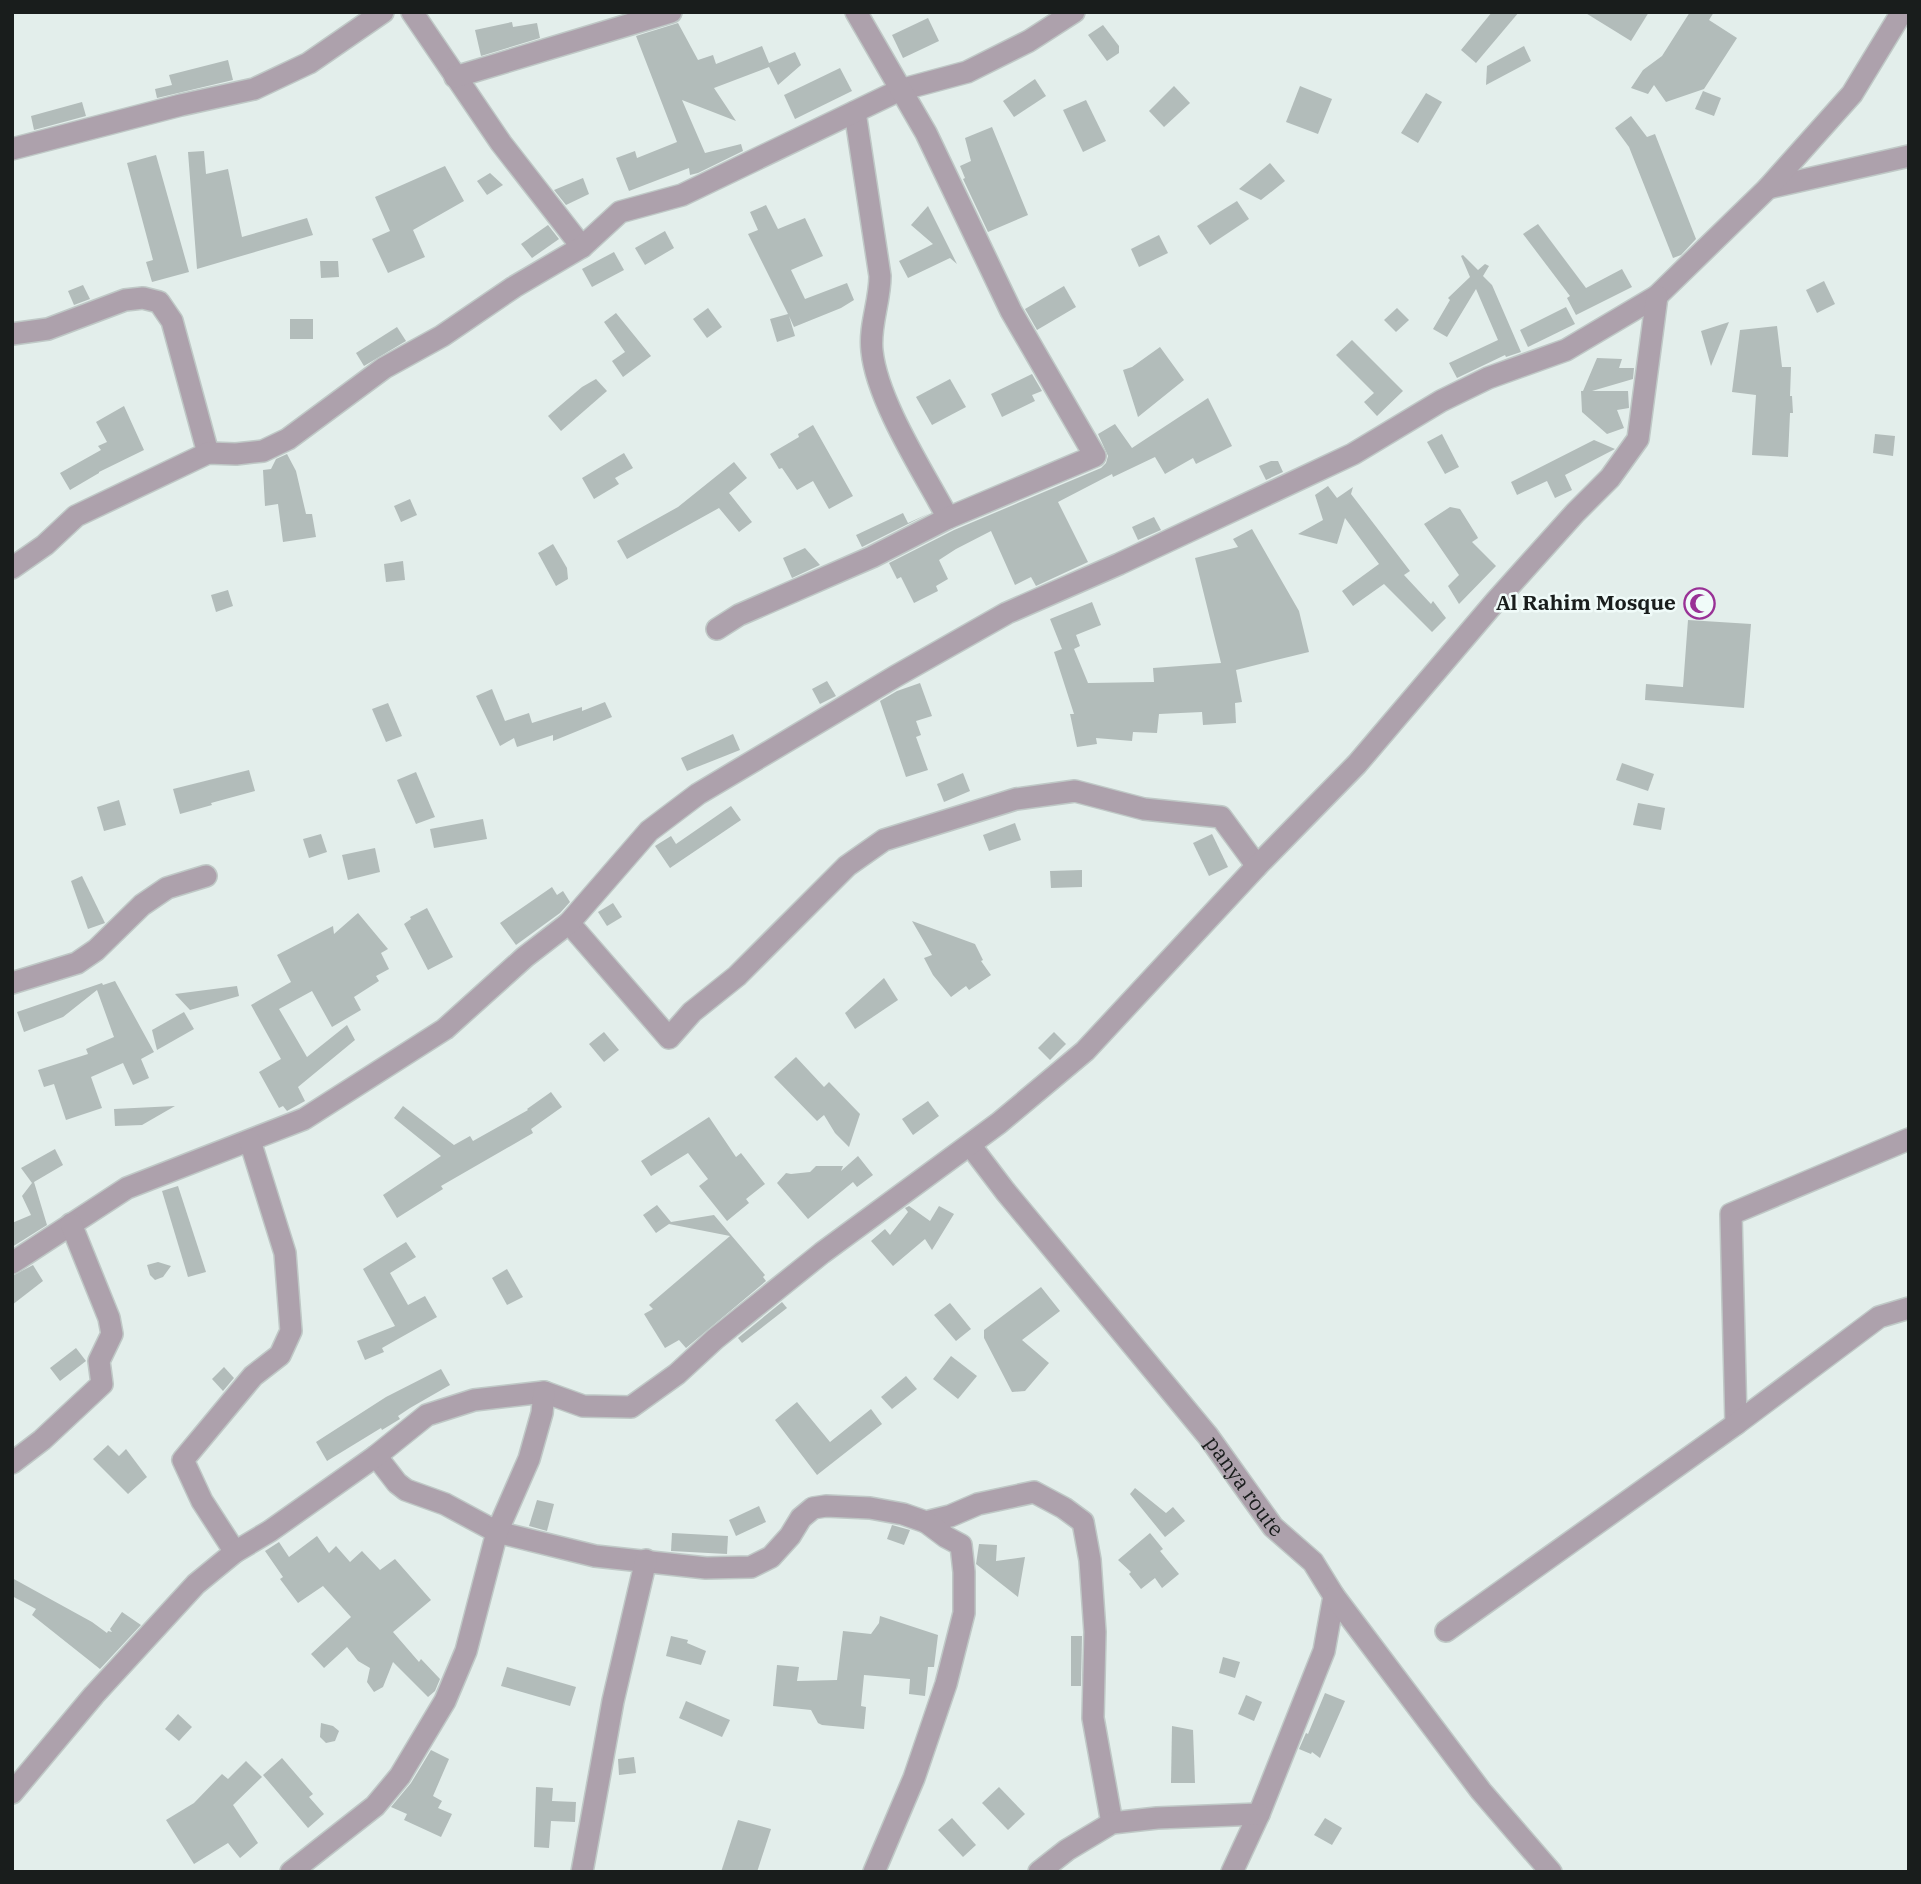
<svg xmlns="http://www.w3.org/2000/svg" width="1921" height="1884" viewBox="0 0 1921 1884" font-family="'IBM Plex Serif',serif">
  <rect width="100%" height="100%" fill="#e3eeeb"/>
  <!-- building -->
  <g fill="#b2bcba">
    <polygon points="1492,12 1519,12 1476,63 1461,50"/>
    <polygon points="1584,12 1649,12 1631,41"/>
    <polygon points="1690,12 1714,12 1709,20 1737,38 1704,89 1666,102 1654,85 1648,94 1631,88 1643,70 1662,56"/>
    <polygon points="928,18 939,41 903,58 892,35"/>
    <polygon points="512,22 513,27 537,23 540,38 481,56 475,30"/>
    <polygon points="678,23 698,60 713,55 716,64 762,46 769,63 795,52 801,65 778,85 769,67 714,88 736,121 682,100 705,153 741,144 743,151 698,173 690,175 689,168 629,191 616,158 635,151 637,158 677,142 636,36"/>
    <polygon points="1103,25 1119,46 1119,53 1107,61 1088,35"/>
    <polygon points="1524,46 1531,61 1486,85 1487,66"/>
    <polygon points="228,60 233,80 157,98 155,89 172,85 169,75"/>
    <polygon points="840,68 852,91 795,119 784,95"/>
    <polygon points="1035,79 1046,96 1014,117 1003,101"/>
    <polygon points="1174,86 1190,103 1164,127 1149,111"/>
    <polygon points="1300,86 1332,99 1318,134 1286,122"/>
    <polygon points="1703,91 1721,98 1714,116 1695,109"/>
    <polygon points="1426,93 1442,102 1418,143 1401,133"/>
    <polygon points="1086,100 1106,141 1083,152 1063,110"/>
    <polygon points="82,102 86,116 34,130 31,116"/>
    <polygon points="1631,116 1647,137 1655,134 1696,239 1681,255 1673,258 1629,147 1615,128"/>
    <polygon points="992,127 1028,215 988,232 963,179 965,178 960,166 971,161 965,138"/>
    <polygon points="204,151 206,174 228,169 242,237 307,218 313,235 197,269 188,152"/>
    <polygon points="156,155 189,272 152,282 146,262 153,260 127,163"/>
    <polygon points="1270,163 1285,181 1261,200 1239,189"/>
    <polygon points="445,166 464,201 413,230 425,257 388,273 372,239 390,231 375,197"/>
    <polygon points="490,173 503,185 487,195 477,181"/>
    <polygon points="583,178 589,194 566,205 554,190"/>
    <polygon points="1237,201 1249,219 1210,245 1197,226"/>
    <polygon points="766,205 778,229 805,218 823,256 791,270 805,299 847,283 854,300 841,308 794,327 789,316 795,336 777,342 770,319 788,314 748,234 758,230 750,212"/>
    <polygon points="928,206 957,264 950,258 908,278 899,261 933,244 911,225"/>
    <polygon points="1538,224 1586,288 1622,269 1632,287 1576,315 1567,298 1570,296 1523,234"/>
    <polygon points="548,225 559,239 532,258 521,244"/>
    <polygon points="665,231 674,248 645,265 635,248"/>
    <polygon points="1159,235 1168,253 1139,267 1131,249"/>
    <polygon points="614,252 624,270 592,287 582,269"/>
    <polygon points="1463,255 1478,270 1485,264 1489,266 1483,276 1492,285 1521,352 1506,357 1505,355 1457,378 1449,363 1498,340 1476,289 1447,337 1433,329 1450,300 1448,298 1470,277 1461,256"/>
    <polygon points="320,261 338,261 339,277 321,278"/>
    <polygon points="1824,281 1835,304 1817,313 1806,290"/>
    <polygon points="83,285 90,299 74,305 68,291"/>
    <polygon points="1064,286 1076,307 1037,330 1025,309"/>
    <polygon points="1566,307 1575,324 1528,347 1520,330"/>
    <polygon points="708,308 722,327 707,338 693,319"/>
    <polygon points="1397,308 1409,320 1396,332 1384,320"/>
    <polygon points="616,313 651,356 623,377 612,361 625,352 604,322"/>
    <rect x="290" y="319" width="23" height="20"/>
    <polygon points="1729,322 1711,366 1701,331"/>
    <polygon points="1777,326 1782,367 1791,367 1790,396 1792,396 1793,413 1790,413 1788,457 1752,455 1756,395 1732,392 1740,330"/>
    <polygon points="397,327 406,341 364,366 356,353"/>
    <polygon points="1352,340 1403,391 1377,416 1364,402 1374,393 1336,355"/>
    <polygon points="1160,347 1184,380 1138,417 1123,370 1132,367"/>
    <polygon points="1597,358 1622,359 1619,368 1634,368 1633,379 1592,391 1628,391 1629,408 1617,410 1624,428 1607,434 1582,412 1581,391 1583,391"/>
    <polygon points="1032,374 1042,391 1032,395 1035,401 1002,417 991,394"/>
    <polygon points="596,379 607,391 561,431 548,416 582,387"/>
    <polygon points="950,379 966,407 932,425 916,397"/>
    <polygon points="1208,398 1232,446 1196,464 1193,458 1165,474 1155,457 1113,477 1112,474 1058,502 1088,562 1036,586 1031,577 1015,585 991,531 956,549 939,560 948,579 936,586 938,591 914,603 901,577 897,579 889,563 954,530 1101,468 1106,463 1108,456 1098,434 1115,424 1132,448"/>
    <polygon points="124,406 144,450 99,472 99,473 70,490 60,473 101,450 98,446 107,442 96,422"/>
    <polygon points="813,425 853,496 829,509 813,481 797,490 782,468 779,469 770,454 799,437 798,434"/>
    <polygon points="1442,434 1459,467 1445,474 1427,442"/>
    <polygon points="1875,434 1895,436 1893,456 1873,453"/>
    <polygon points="1594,440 1615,449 1565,475 1572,490 1555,498 1547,481 1517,495 1511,482"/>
    <polygon points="624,453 633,468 615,478 619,484 594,499 582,478"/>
    <polygon points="287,454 296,471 306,514 312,514 316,537 283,542 278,504 265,506 263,470 271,469 276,459"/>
    <polygon points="1271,461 1278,461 1283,472 1266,480 1259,466"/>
    <polygon points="734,462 747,478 729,493 752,522 739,532 719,508 627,559 617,541 678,507"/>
    <polygon points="1328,486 1337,498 1353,487 1351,494 1410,571 1404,575 1431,604 1433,601 1446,618 1432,632 1384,584 1353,606 1342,591 1379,564 1345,518 1337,544 1298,534 1323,520 1315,495"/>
    <polygon points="410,499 417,515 401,522 394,506"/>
    <polygon points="1450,507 1460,509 1477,536 1478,538 1472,542 1496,566 1459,604 1448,586 1459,575 1424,524"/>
    <polygon points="930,513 862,547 856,535 903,513 908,523"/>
    <polygon points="1154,517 1161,530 1138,540 1132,527"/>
    <polygon points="1252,529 1299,611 1309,652 1236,670 1242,702 1235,703 1236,723 1203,725 1202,712 1159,714 1157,733 1133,732 1132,741 1096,738 1097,744 1077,747 1070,714 1074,714 1054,652 1062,649 1050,619 1092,602 1101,625 1076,635 1080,646 1074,649 1088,683 1154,682 1153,668 1221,663 1195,558 1238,547 1233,539"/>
    <polygon points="553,544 567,568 568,579 556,586 538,553"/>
    <polygon points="805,548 820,565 792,578 783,558"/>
    <polygon points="403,561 405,580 386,582 384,564"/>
    <polygon points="228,590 233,606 216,612 211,595"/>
    <polygon points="1688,620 1751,624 1744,708 1645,700 1646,684 1683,687"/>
    <polygon points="827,681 836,696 820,704 812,689"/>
    <polygon points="920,683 932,716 916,721 921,735 916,737 928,770 906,777 880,701 897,691"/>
    <polygon points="492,689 505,721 529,713 532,723 582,707 582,711 605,702 612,717 553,741 553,735 517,747 514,738 500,746 476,696"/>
    <polygon points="388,703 402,736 386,742 372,709"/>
    <polygon points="733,734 740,750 687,771 681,758"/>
    <polygon points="1622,763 1654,774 1648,791 1616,780"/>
    <polygon points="249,770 255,791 211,803 212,805 180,814 173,789"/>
    <polygon points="416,772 435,817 416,824 397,780"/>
    <polygon points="963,773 970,791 944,802 937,784"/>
    <polygon points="119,800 126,825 104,831 97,807"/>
    <polygon points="1638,803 1665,808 1661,830 1633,825"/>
    <polygon points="731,806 741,820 670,868 655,846 671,836 676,844"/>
    <polygon points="483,819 487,839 434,848 430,829"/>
    <polygon points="1015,823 1021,840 989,851 983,835"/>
    <polygon points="321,834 327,852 309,858 303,839"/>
    <polygon points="1212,834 1228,867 1209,876 1193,843"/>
    <polygon points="375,848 380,872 348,880 342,855"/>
    <polygon points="1082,870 1082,887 1051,888 1050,871"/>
    <polygon points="82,876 105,923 88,929 71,881"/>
    <polygon points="552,887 557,895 563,891 570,902 560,913 516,945 500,923"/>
    <polygon points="613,903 622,917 607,926 598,912"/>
    <polygon points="427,908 453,957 428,970 404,924 411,919 410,917"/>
    <polygon points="358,913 388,949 381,953 389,969 376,976 379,981 354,997 361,1010 332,1027 312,991 279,1009 307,1057 347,1025 355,1040 298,1087 305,1101 287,1111 283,1106 279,1108 259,1072 281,1059 251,1005 291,982 277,955 333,926 334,934"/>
    <polygon points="912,921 975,944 983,960 981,961 991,975 969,990 966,986 951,997 933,975 924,958 932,955"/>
    <polygon points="884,978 898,1000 855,1029 845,1013"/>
    <polygon points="115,981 154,1052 141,1059 149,1078 133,1085 123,1063 91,1077 102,1108 66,1120 54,1084 44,1087 38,1070 88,1054 86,1049 114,1037 97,990 63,1017 24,1032 17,1012 102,983 103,985"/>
    <polygon points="237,986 239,996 190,1010 175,994"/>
    <polygon points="184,1012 194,1029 157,1050 152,1030"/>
    <polygon points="604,1032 619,1050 604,1062 589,1044"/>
    <polygon points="1054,1032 1066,1044 1050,1060 1038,1048"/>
    <polygon points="796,1057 824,1087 829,1082 860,1114 849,1147 835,1133 824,1115 817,1121 774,1077"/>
    <polygon points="551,1092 562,1107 531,1129 533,1133 441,1186 443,1189 397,1218 383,1195 441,1156 394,1118 403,1106 454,1145 470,1136 473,1141 528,1110 527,1109"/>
    <polygon points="928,1101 939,1116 913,1135 902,1119"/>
    <polygon points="175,1106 142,1125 115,1126 114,1109"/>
    <polygon points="709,1117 736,1157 741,1153 765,1184 746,1199 749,1203 727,1221 699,1186 708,1179 688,1153 651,1176 641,1161"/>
    <polygon points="55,1149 63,1165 34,1182 47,1225 12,1247 12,1223 31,1215 22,1196 32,1183 21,1168"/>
    <polygon points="858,1156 873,1175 857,1187 853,1182 808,1219 777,1183 786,1173 791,1174 810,1172 816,1166 843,1166 841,1171"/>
    <polygon points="178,1186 206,1272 188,1277 162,1191"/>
    <polygon points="657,1205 671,1222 714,1215 765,1275 763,1277 766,1281 686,1348 679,1340 665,1348 644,1314 653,1309 649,1305 730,1236 669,1224 656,1233 643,1215"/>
    <polygon points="909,1206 930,1221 939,1206 954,1214 932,1250 925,1239 893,1266 871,1241 885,1229 890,1235 908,1212 905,1208"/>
    <polygon points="406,1242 416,1257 390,1273 408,1305 425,1296 437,1317 382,1348 384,1352 365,1360 357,1341 395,1326 363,1269"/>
    <polygon points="158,1262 171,1266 163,1277 155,1280 150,1275 147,1265"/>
    <polygon points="33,1265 43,1281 12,1305 12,1276"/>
    <polygon points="507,1269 523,1297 507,1305 492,1278"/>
    <polygon points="1041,1287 1060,1311 1022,1340 1049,1363 1025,1391 1012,1392 984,1338 984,1330"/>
    <polygon points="782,1302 787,1308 742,1343 738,1338"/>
    <polygon points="950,1303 971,1329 956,1341 934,1315"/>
    <polygon points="76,1348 86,1361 60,1381 50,1368"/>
    <polygon points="951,1356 977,1376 958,1399 933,1379"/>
    <polygon points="224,1367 234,1378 223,1391 212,1379"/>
    <polygon points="441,1369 450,1385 410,1408 398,1416 400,1419 382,1430 381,1428 327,1461 316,1442 386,1397"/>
    <polygon points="906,1376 917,1389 892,1409 881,1397"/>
    <polygon points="797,1402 830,1442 871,1409 882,1424 817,1475 775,1420"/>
    <polygon points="108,1445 119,1456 126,1449 147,1477 128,1494 93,1459"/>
    <polygon points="1135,1488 1166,1513 1173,1507 1185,1521 1165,1537 1130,1494"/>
    <polygon points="537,1500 554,1504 547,1531 529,1526"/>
    <polygon points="759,1506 766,1522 736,1536 729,1520"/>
    <polygon points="892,1525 910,1530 904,1545 887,1539"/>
    <polygon points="672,1533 728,1536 727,1554 671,1551"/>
    <polygon points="1150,1533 1163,1549 1160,1551 1179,1574 1162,1588 1155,1578 1141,1589 1129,1574 1131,1572 1118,1560"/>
    <polygon points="317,1536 329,1553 336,1546 350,1562 362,1551 380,1570 395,1559 431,1600 393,1632 419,1662 421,1659 440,1679 435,1691 428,1697 393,1662 383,1687 374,1692 367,1682 370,1668 358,1661 347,1647 324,1668 311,1654 351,1617 323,1586 298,1603 280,1579 283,1577 265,1551 279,1542 289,1557"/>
    <polygon points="979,1544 997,1545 996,1561 1025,1557 1018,1597 976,1564"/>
    <polygon points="12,1578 92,1622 107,1633 108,1631 112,1632 110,1629 122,1612 141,1625 100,1669 32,1615 36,1609 12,1596"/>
    <polygon points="880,1616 938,1635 934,1667 928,1667 925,1696 909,1694 910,1679 864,1675 861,1706 866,1707 864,1729 822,1725 818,1723 811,1710 773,1706 777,1665 799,1667 797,1681 837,1680 843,1631 871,1634 879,1623"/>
    <polygon points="671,1636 688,1640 687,1643 706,1651 701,1665 666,1656"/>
    <polygon points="1071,1636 1082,1636 1081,1686 1071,1686"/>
    <polygon points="1223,1657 1240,1662 1235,1678 1219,1673"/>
    <polygon points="507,1667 576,1687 570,1706 501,1686"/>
    <polygon points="1325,1693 1345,1701 1320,1758 1312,1752 1311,1754 1299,1749 1306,1733 1308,1734"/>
    <polygon points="1246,1695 1262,1702 1254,1721 1238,1714"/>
    <polygon points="686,1701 730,1720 722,1737 679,1718"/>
    <polygon points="178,1714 192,1727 179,1741 165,1729"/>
    <polygon points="321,1723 333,1726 339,1731 335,1741 326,1743 320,1737"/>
    <polygon points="1172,1726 1193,1730 1195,1783 1171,1783"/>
    <polygon points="431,1750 449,1759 433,1796 442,1801 438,1808 452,1814 441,1837 404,1820 407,1814 391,1807 411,1783"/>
    <polygon points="634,1757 636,1773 619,1775 618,1759"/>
    <polygon points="282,1758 313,1794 309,1797 324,1814 308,1828 263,1775"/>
    <polygon points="246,1761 262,1777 233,1805 258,1843 240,1858 228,1843 194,1864 166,1820 194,1803 222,1774 228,1779"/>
    <polygon points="536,1787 553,1788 552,1801 576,1802 575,1822 551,1821 549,1848 534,1847"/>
    <polygon points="999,1787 1025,1814 1008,1830 982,1803"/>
    <polygon points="952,1818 976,1845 963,1857 938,1830"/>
    <polygon points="1325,1818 1342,1828 1332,1845 1314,1835"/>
    <polygon points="738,1820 771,1829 757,1872 721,1872"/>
  </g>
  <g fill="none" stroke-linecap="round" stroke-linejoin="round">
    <defs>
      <g id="street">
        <polyline points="412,12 501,143 582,247"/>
        <polyline points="455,77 671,12"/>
        <path d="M855,112L880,276C880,302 869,326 872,351C877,401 924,473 948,518"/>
        <polyline points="12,149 181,105 254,89 309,63 383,12"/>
        <polyline points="1768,188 1909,156"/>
        <polyline points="12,334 48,329 125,300 143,298 159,302 172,321 208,453"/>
        <polyline points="12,568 45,545 76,516 208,453 236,454 263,451 288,439 384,368 442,336 514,287 582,247 620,212 682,195 900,90 967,72 1029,41 1074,12"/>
        <polyline points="717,629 739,615 872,557 948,518 1095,456 1011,311 926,133 856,12"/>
        <polyline points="569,923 669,1038 692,1012 737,976 847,866 884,840 1016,799 1075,791 1144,809 1221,817 1257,866"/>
        <polyline points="12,983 77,963 96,950 142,905 167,888 206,876"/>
        <path id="s1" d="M970,1145L1005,1191L1208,1436L1273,1527L1313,1562L1334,1596L1324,1651L1259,1814L1232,1872"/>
        <polyline points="12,1263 127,1188 304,1119 445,1029 525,957 569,923 649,831 698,794 896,676 1007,613 1119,564 1353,454 1441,401 1488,378 1566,350 1657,296 1768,188 1852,94 1902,12"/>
        <polyline points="1736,1424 1731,1214 1909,1139"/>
        <polyline points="376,1456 397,1483 406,1490 445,1504 497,1532 595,1556 706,1568 751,1567 771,1557 790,1536 801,1518 813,1508 826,1506 870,1508 903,1514 926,1522 950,1516 978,1504 1034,1492 1064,1508 1083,1522 1090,1560 1095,1632 1093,1718 1112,1823"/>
        <polyline points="12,1463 42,1440 102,1384 99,1361 112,1334 109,1318 71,1224"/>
        <polyline points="235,1552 202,1501 183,1460 253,1376 280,1355 291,1331 285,1253 250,1141"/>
        <polyline points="1334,1596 1481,1791 1551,1872"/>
        <polyline points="1446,1631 1736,1424 1879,1317 1909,1308"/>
        <polyline points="12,1793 94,1695 196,1584 235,1552 270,1531 376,1456 427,1415 474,1400 544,1392 583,1406 631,1407 677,1374 715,1339 822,1253 999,1123 1085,1051 1257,866 1357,764 1495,602 1575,513 1610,478 1638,439 1657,296"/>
        <polyline points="291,1872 375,1806 400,1776 445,1701 466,1651 497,1532 529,1459 542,1413 544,1392"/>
        <polyline points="582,1872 613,1701 646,1560"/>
        <polyline points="874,1872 914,1778 946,1684 964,1613 964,1572 961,1545 946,1537 926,1522"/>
        <polyline points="1039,1872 1067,1850 1112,1823 1157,1818 1259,1814"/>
      </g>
    </defs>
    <!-- street casing -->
    <use href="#street" stroke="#bfc8c6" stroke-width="24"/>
    <!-- street -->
    <use href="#street" stroke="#ada1ac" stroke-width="21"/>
  </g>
  <!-- icons -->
  <defs>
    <symbol id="mosque-ring" viewBox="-11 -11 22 22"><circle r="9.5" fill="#f0fbf9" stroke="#993296" stroke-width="1.5"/><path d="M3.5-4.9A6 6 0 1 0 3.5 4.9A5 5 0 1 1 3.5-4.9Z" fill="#993296"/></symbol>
  </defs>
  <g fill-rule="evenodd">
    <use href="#mosque-ring" x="1682" y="586" width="35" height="35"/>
  </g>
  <g text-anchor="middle" stroke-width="5" stroke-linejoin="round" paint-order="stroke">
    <!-- poi labels -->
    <g font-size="21" font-weight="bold" fill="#191d1c" stroke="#f0fbf9" text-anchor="end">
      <text x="1676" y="610">Al Rahim Mosque</text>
    </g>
    <!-- street labels -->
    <g font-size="21" fill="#191d1c" stroke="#f0fbf9">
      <text dy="7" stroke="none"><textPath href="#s1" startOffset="438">panya route</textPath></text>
    </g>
  </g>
  <!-- border -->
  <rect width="1921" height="1884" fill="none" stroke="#191d1c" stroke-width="28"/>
</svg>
